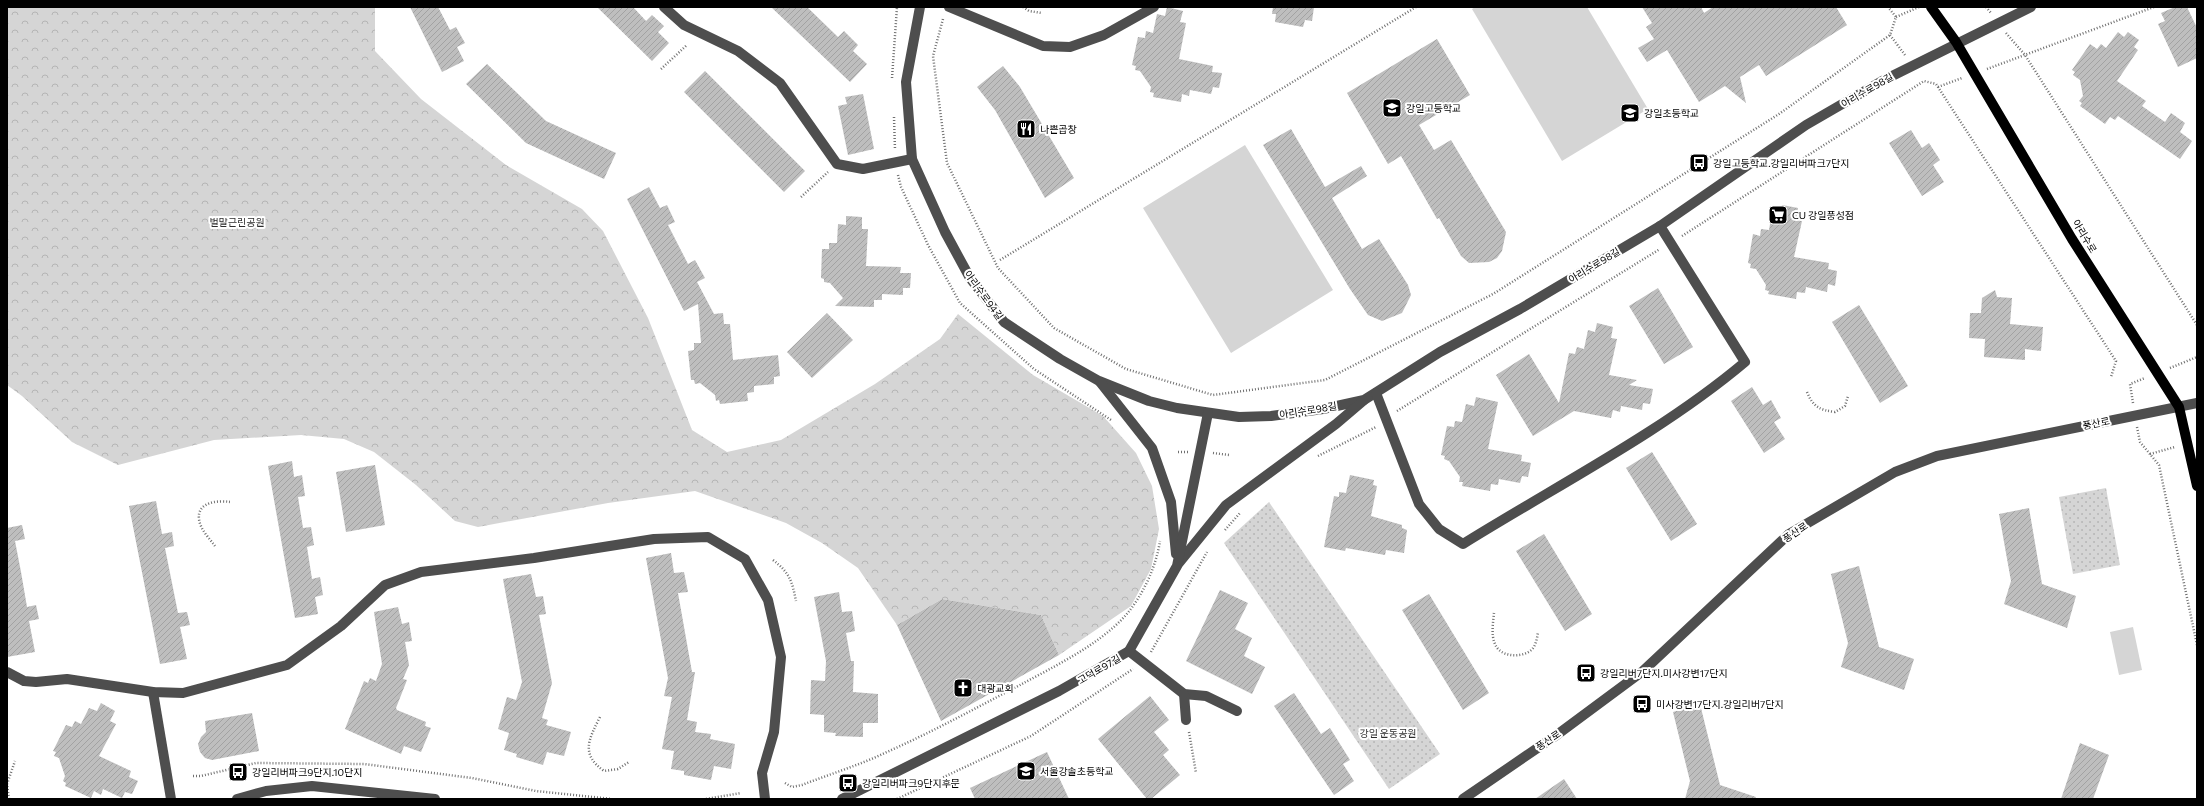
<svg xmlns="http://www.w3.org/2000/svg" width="2204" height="806" viewBox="0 0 2204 806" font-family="Commissioner,'Noto Sans KR',sans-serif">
  <defs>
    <pattern id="forest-crowns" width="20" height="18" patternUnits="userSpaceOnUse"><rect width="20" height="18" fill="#d5d5d5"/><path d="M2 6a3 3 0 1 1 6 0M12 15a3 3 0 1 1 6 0" fill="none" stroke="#b5b5b5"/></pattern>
    <pattern id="park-dots" width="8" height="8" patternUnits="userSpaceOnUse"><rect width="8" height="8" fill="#d5d5d5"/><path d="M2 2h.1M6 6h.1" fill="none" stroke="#b5b5b5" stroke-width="1.8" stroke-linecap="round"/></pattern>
    <pattern id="building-hatch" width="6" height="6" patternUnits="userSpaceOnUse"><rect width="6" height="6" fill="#bebebe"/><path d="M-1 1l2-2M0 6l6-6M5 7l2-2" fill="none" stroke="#a2a2a2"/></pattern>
  </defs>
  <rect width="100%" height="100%" fill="#fff"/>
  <!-- grass -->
  <g fill="#d5d5d5">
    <polygon points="1475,7 1587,7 1648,109 1562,161 1472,9"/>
    <polygon points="1245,145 1333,290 1231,353 1143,208"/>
    <polygon points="2133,627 2142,670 2119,675 2110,632"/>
  </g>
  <!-- forest -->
  <polygon fill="url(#forest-crowns)" points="7,7 375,7 375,51 421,99 506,165 582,209 603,231 648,318 692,430 727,452 781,440 875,384 940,339 958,314 1033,375 1103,416 1136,453 1152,486 1159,529 1151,569 1131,606 1059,655 1041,615 942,599 897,625 858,568 822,543 786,523 695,491 608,503 478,527 455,521 416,485 374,452 344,439 301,435 214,440 118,465 72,442 22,396 7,385"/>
  <!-- park -->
  <g fill="url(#park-dots)">
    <polygon points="2106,488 2120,565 2073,574 2059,497"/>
    <polygon points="1269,502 1440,754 1389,789 1224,543"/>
  </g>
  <!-- building -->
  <g fill="url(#building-hatch)">
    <polygon points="410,7 438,7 450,30 456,27 465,43 457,47 464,61 442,72"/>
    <polygon points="597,7 633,7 646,21 652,15 664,26 658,32 669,43 652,61"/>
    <polygon points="771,7 807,7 838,37 844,31 858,45 853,51 867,64 850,82"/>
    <polygon points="1167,7 1183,11 1180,22 1186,23 1179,59 1213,66 1212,72 1222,73 1219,88 1213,87 1211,94 1190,90 1189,96 1182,94 1181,102 1153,97 1154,93 1150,92 1151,87 1140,71 1135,70 1136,66 1132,65 1138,37 1145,38 1146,31 1153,33 1157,14 1165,16"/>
    <polygon points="1273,7 1314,7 1312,21 1305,20 1303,27 1275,22 1276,14 1272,14"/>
    <polygon points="1642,7 1701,7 1704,13 1713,7 1836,7 1847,25 1766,76 1759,65 1740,77 1746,103 1725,86 1699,102 1667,50 1647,62 1638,48 1654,39 1646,27 1652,23"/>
    <polygon points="2175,7 2187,7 2197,28 2197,58 2178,67 2158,24 2165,21 2161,13"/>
    <polygon points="2118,32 2124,37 2128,32 2139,40 2134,47 2138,50 2117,81 2146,101 2142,106 2165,122 2171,113 2185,123 2180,132 2192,141 2180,159 2118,116 2115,120 2110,117 2105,124 2080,106 2082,103 2079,101 2083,96 2080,80 2073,75 2075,72 2072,70 2090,44 2097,49 2101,44 2106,48"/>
    <polygon points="1437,39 1470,95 1419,125 1434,150 1451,140 1506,232 1502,251 1497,258 1489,262 1469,263 1461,256 1439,218 1437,219 1401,156 1388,164 1347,93"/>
    <polygon points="487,64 546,121 616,153 604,179 526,143 466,84"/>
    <polygon points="1003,66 1020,87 1074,178 1045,198 995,110 977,87"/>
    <polygon points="705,71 805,171 784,192 684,92"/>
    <polygon points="863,94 874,149 848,155 838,106 847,104 845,97"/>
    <polygon points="1291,129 1325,187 1361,166 1367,176 1332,198 1362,249 1379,239 1408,285 1411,295 1402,313 1382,321 1368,315 1350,289 1263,145"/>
    <polygon points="1911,130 1922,148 1929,143 1940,160 1933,165 1944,182 1922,196 1889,143"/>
    <polygon points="649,187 660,208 667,205 675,222 668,225 688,264 695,260 705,278 697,282 714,314 723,313 724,324 730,324 733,360 778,355 780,376 774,377 774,384 754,386 754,392 747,393 748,401 720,404 719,400 716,401 715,395 700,383 695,384 694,380 691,380 688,351 694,350 694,343 701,343 698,304 684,311 627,199"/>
    <polygon points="1782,205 1798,208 1796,220 1802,221 1794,257 1829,263 1828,269 1837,271 1835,286 1828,284 1827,292 1806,287 1805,293 1797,292 1796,299 1768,294 1769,291 1765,290 1766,285 1756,269 1750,268 1751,264 1748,263 1753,234 1760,236 1761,229 1769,230 1772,212 1780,214"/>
    <polygon points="846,216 862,217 862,229 868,229 866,266 901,267 900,273 911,273 910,288 903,288 903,295 882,294 882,300 874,300 874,307 835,306 843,298 830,283 824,282 824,279 821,278 822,249 829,249 829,243 837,243 838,224 846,225"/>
    <polygon points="1658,288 1693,347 1664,364 1629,306"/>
    <polygon points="1995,290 1997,297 2012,298 2010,324 2043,327 2041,351 2025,349 2025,360 1984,357 1985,339 1969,338 1970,313 1981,313 1982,298"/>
    <polygon points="1859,305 1908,386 1880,403 1832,322"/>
    <polygon points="827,313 853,340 812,378 787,352"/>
    <polygon points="1597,323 1613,327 1611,338 1617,339 1609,375 1637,380 1629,385 1653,389 1650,404 1643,403 1642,410 1621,406 1620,412 1613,410 1611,418 1574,411 1533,436 1496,375 1529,354 1559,403 1569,353 1575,354 1577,347 1584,349 1588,330 1595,332"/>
    <polygon points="1752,387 1763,405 1771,400 1781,418 1774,422 1785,439 1764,453 1731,401"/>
    <polygon points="1476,397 1498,402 1488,449 1522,455 1521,461 1531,463 1528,477 1522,476 1520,483 1499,479 1498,485 1491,484 1490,491 1462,486 1463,482 1459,482 1460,477 1449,461 1444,459 1445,456 1441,455 1447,426 1454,427 1455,421 1462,422 1466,404 1474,406"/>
    <polygon points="1652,452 1697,524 1671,541 1626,468"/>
    <polygon points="292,461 294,477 302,475 305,496 298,497 303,528 311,527 314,545 307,547 312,579 320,577 323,595 315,597 318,614 295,618 268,466"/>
    <polygon points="375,465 385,525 346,532 336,472"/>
    <polygon points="1350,475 1374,480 1373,485 1377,486 1371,516 1402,525 1402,528 1407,530 1404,553 1386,550 1385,555 1346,548 1345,551 1324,547 1334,496 1339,497 1339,492 1346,493"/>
    <polygon points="156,501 162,534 172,532 174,546 165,548 178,613 187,612 190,625 180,627 187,659 160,664 129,506"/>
    <polygon points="2029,508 2042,584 2076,596 2067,628 2004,604 2011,581 1999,514"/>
    <polygon points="22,525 25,539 15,541 21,572 27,607 36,605 39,619 29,621 35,652 7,657 7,528"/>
    <polygon points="1544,534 1592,614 1565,631 1516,551"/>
    <polygon points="671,553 674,573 684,572 688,592 678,593 692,672 695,672 687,720 697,722 695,732 711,734 710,739 735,744 731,769 714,766 711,780 684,775 684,771 671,769 674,751 662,749 672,697 664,696 668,678 646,558"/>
    <polygon points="1859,566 1879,647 1914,659 1904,690 1841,667 1848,643 1831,574"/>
    <polygon points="531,574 536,597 543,596 546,614 539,615 552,683 542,718 548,720 546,725 571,732 564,756 547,752 543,765 516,757 517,754 504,750 509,733 498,729 507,697 516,700 522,682 503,579"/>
    <polygon points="1220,590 1248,603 1235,629 1252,638 1244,656 1265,667 1252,694 1186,661"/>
    <polygon points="839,592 842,612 852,611 855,631 846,633 851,661 854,661 853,692 878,694 878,723 863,723 863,737 835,736 836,733 824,732 824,715 810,714 811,680 825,681 826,661 814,597"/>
    <polygon points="1429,594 1489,693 1463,710 1402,610"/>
    <polygon points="942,599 1041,615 1059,655 941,721 897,625"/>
    <polygon points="398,607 402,624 409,622 412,641 405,642 409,665 403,679 407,680 396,708 397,710 426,722 425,726 431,728 421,752 404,746 401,754 345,729 364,681 368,683 370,678 376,681 382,664 374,612"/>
    <polygon points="1294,693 1321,734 1330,728 1350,760 1343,764 1354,781 1334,795 1274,706"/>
    <polygon points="1150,696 1169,720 1154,732 1169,750 1163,755 1180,775 1151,799 1147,799 1098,739"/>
    <polygon points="101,703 115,711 110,721 116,724 99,756 131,771 129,777 138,781 132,794 125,792 122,798 103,789 101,795 94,791 91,798 65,786 66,783 63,781 65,776 59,758 54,756 56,752 53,751 66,725 72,727 75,721 81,724 89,708 97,711"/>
    <polygon points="1700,704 1720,785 1756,797 1755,799 1685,799 1690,781 1673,712"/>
    <polygon points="252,713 259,751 212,760 205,758 200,752 198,744 201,737 206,732 205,721"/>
    <polygon points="2080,743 2109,755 2093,799 2061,799"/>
    <polygon points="1047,752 1069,799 975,799 970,788"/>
    <polygon points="1564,779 1577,799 1535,799"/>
  </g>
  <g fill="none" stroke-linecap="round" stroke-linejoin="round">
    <!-- path -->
    <g stroke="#707070" stroke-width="2.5" stroke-dasharray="1 2" stroke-linecap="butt">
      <polyline points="1023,7 1029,11 1042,13"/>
      <polyline points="1986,7 1991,13"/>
      <polyline points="1896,17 1919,7"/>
      <polyline points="943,19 933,56 947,163 998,268 1054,328 1126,369 1213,395 1325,380 1493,294 1779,114 1890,35 1896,17 1888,7"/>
      <polyline points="2006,33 2025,55 2197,325"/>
      <polyline points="1890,35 1905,55"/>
      <polyline points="661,69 687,45"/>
      <polyline points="1987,69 2154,7"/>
      <polyline points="892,78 897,7"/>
      <polyline points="1938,87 1962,78"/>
      <polyline points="894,117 895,150"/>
      <polyline points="898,175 901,187 928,245 960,303 1034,369 1111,420"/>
      <polyline points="801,197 828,172"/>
      <polyline points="1682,236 1924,81 1936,84 2116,361 2111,377"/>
      <polyline points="1000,260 1416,7"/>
      <polyline points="2170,368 2197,357"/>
      <path d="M1807,392C1813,407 1820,410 1835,412L1845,406L1848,396"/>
      <polyline points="2133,403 2130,384 2145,378"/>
      <polyline points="1397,411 1660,249"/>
      <polyline points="2137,427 2140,442 2159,465 2197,645"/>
      <polyline points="1178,452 1188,452"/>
      <polyline points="1213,453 1229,455"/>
      <polyline points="2150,454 2175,447"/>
      <polyline points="1318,456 1376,427"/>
      <polyline points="1225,530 1240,513"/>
      <path d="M215,546C209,538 200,529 199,519C197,502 218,500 230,502"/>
      <path d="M773,560C790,573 792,581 796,601"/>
      <path d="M1494,613C1493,623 1491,635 1495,644C1500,657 1520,658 1530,651C1536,647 1537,638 1538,632"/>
      <polyline points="1151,652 1207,552"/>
      <path d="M600,717C589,739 580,754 604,771L618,769L629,762"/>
      <polyline points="1189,732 1196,773"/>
      <polyline points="193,776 201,776 256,763 364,764 472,778 536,791 612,799"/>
      <path d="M785,783L792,787L802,785C830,774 860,765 887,752C932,732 976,708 1020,685C1055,666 1099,645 1126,615C1143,595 1156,567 1160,541"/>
      <polyline points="9,799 7,784 15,761"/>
      <polyline points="706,799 741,793"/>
      <polyline points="897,799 1031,736 1133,669"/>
    </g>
    <!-- minor -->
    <g stroke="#4e4e4e" stroke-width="10">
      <polyline points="664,7 684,25 738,51 780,83 837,164 863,169 912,159"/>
      <polyline points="920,7 906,82 912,159 945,232 970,278 1004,322 1060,359 1099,381 1149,401 1177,408 1239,417 1271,416 1323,409 1364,400 1440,352 1520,309 1660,226 1806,125 1882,81 2031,7"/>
      <polyline points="949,7 1043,46 1070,47 1104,35 1154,7"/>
      <polyline points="1100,382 1152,448 1171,502 1176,554"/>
      <path d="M1376,393L1419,504L1439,529L1463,544C1556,486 1662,432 1745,362L1660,226"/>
      <polyline points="1178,564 1226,505 1336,424 1363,401"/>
      <polyline points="1129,651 1184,694 1206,696 1237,711"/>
      <polyline points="7,672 24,681 36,682 67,679 153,692 183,693 287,665 341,626 385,585 421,572 534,558 654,539 708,537 745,559 768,600 781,657 774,732 762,773 765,799"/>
      <polyline points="153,692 171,799"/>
      <polyline points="1184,694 1186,720"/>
      <polyline points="237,799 266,791 312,786 435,799"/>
      <polyline points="842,799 1059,691 1129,651 1177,566 1208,413"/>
      <polyline points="1463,799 1558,734 1643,671 1789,534 1895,472 1937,456 2197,403"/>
    </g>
    <!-- major -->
    <polyline stroke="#000" stroke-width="10" points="1931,7 1956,42 2072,239 2179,407 2197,486"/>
  </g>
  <!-- icons -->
  <defs>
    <symbol id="school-square" viewBox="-11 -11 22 22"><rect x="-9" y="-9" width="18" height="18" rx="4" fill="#000" stroke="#fff"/><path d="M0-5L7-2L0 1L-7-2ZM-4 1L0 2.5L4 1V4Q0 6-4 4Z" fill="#fff"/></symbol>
    <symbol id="restaurant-square" viewBox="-11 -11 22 22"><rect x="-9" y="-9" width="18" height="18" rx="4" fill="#000" stroke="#fff"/><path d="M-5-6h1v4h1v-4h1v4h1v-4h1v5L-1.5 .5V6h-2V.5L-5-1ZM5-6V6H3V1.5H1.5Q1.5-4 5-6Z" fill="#fff"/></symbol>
    <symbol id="bus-square" viewBox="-11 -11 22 22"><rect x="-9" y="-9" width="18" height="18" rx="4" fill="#000" stroke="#fff"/><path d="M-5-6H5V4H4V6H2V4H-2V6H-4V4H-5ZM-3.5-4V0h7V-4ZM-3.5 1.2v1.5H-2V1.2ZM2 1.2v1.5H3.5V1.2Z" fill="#fff"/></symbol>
    <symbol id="supermarket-square" viewBox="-11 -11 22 22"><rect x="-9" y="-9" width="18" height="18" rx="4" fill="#000" stroke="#fff"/><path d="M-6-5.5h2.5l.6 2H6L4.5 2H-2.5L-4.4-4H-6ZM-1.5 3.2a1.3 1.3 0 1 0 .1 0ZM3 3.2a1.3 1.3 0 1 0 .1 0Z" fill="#fff"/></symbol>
    <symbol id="church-square" viewBox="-11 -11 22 22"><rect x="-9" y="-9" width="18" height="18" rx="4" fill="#000" stroke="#fff"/><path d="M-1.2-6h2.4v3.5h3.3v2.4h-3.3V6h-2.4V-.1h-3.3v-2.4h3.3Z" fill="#fff"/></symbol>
  </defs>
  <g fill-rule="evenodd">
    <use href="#school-square" x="1381" y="97" width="22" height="22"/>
    <use href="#school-square" x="1619" y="102" width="22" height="22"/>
    <use href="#restaurant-square" x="1015" y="118" width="22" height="22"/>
    <use href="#bus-square" x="1688" y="152" width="22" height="22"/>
    <use href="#supermarket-square" x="1767" y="204" width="22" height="22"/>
    <use href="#bus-square" x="1575" y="662" width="22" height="22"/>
    <use href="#church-square" x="952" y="677" width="22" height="22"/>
    <use href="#bus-square" x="1631" y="693" width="22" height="22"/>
    <use href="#school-square" x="1015" y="760" width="22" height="22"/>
    <use href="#bus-square" x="227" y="761" width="22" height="22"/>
    <use href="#bus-square" x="837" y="772" width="22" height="22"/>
  </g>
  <g text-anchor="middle" stroke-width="4" stroke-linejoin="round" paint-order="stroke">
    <!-- street labels -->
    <g font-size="10" fill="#000" stroke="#fff">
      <text transform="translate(1867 90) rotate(-30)" y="4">아리수로98길</text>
      <text transform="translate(2085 236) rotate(59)" y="4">아리수로</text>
      <text transform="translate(1594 265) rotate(-31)" y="4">아리수로98길</text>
      <text transform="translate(984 295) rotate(54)" y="4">아리수로94길</text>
      <text transform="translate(1308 410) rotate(-9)" y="4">아리수로98길</text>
      <text transform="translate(2096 423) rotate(-11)" y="4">풍산로</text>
      <text transform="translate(1795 532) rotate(-34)" y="4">풍산로</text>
      <text transform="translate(1099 669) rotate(-30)" y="4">고덕로97길</text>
      <text transform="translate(1548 740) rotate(-34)" y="4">풍산로</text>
    </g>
    <!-- poi labels -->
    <g font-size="10" fill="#000" stroke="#fff" text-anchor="start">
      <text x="1406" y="112">강일고등학교</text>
      <text x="1644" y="117">강일초등학교</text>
      <text x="1040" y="133">나쁜곱창</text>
      <text x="1713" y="167">강일고등학교.강일리버파크7단지</text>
      <text x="1792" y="219">CU 강일풍성점</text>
      <text x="1600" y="677">강일리버7단지.미사강변17단지</text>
      <text x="977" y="692">대광교회</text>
      <text x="1656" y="708">미사강변17단지.강일리버7단지</text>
      <text x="1040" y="775">서울강솔초등학교</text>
      <text x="252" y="776">강일리버파크9단지.10단지</text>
      <text x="862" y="787">강일리버파크9단지후문</text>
    </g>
    <!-- park labels -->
    <g font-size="10" fill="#2c2c2c" stroke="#fff">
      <text x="237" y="226">벌말근린공원</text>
      <text x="1388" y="737">강일 운동공원</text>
    </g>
  </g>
  <!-- border -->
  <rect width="2204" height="806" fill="none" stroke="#000000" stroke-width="16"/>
</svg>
